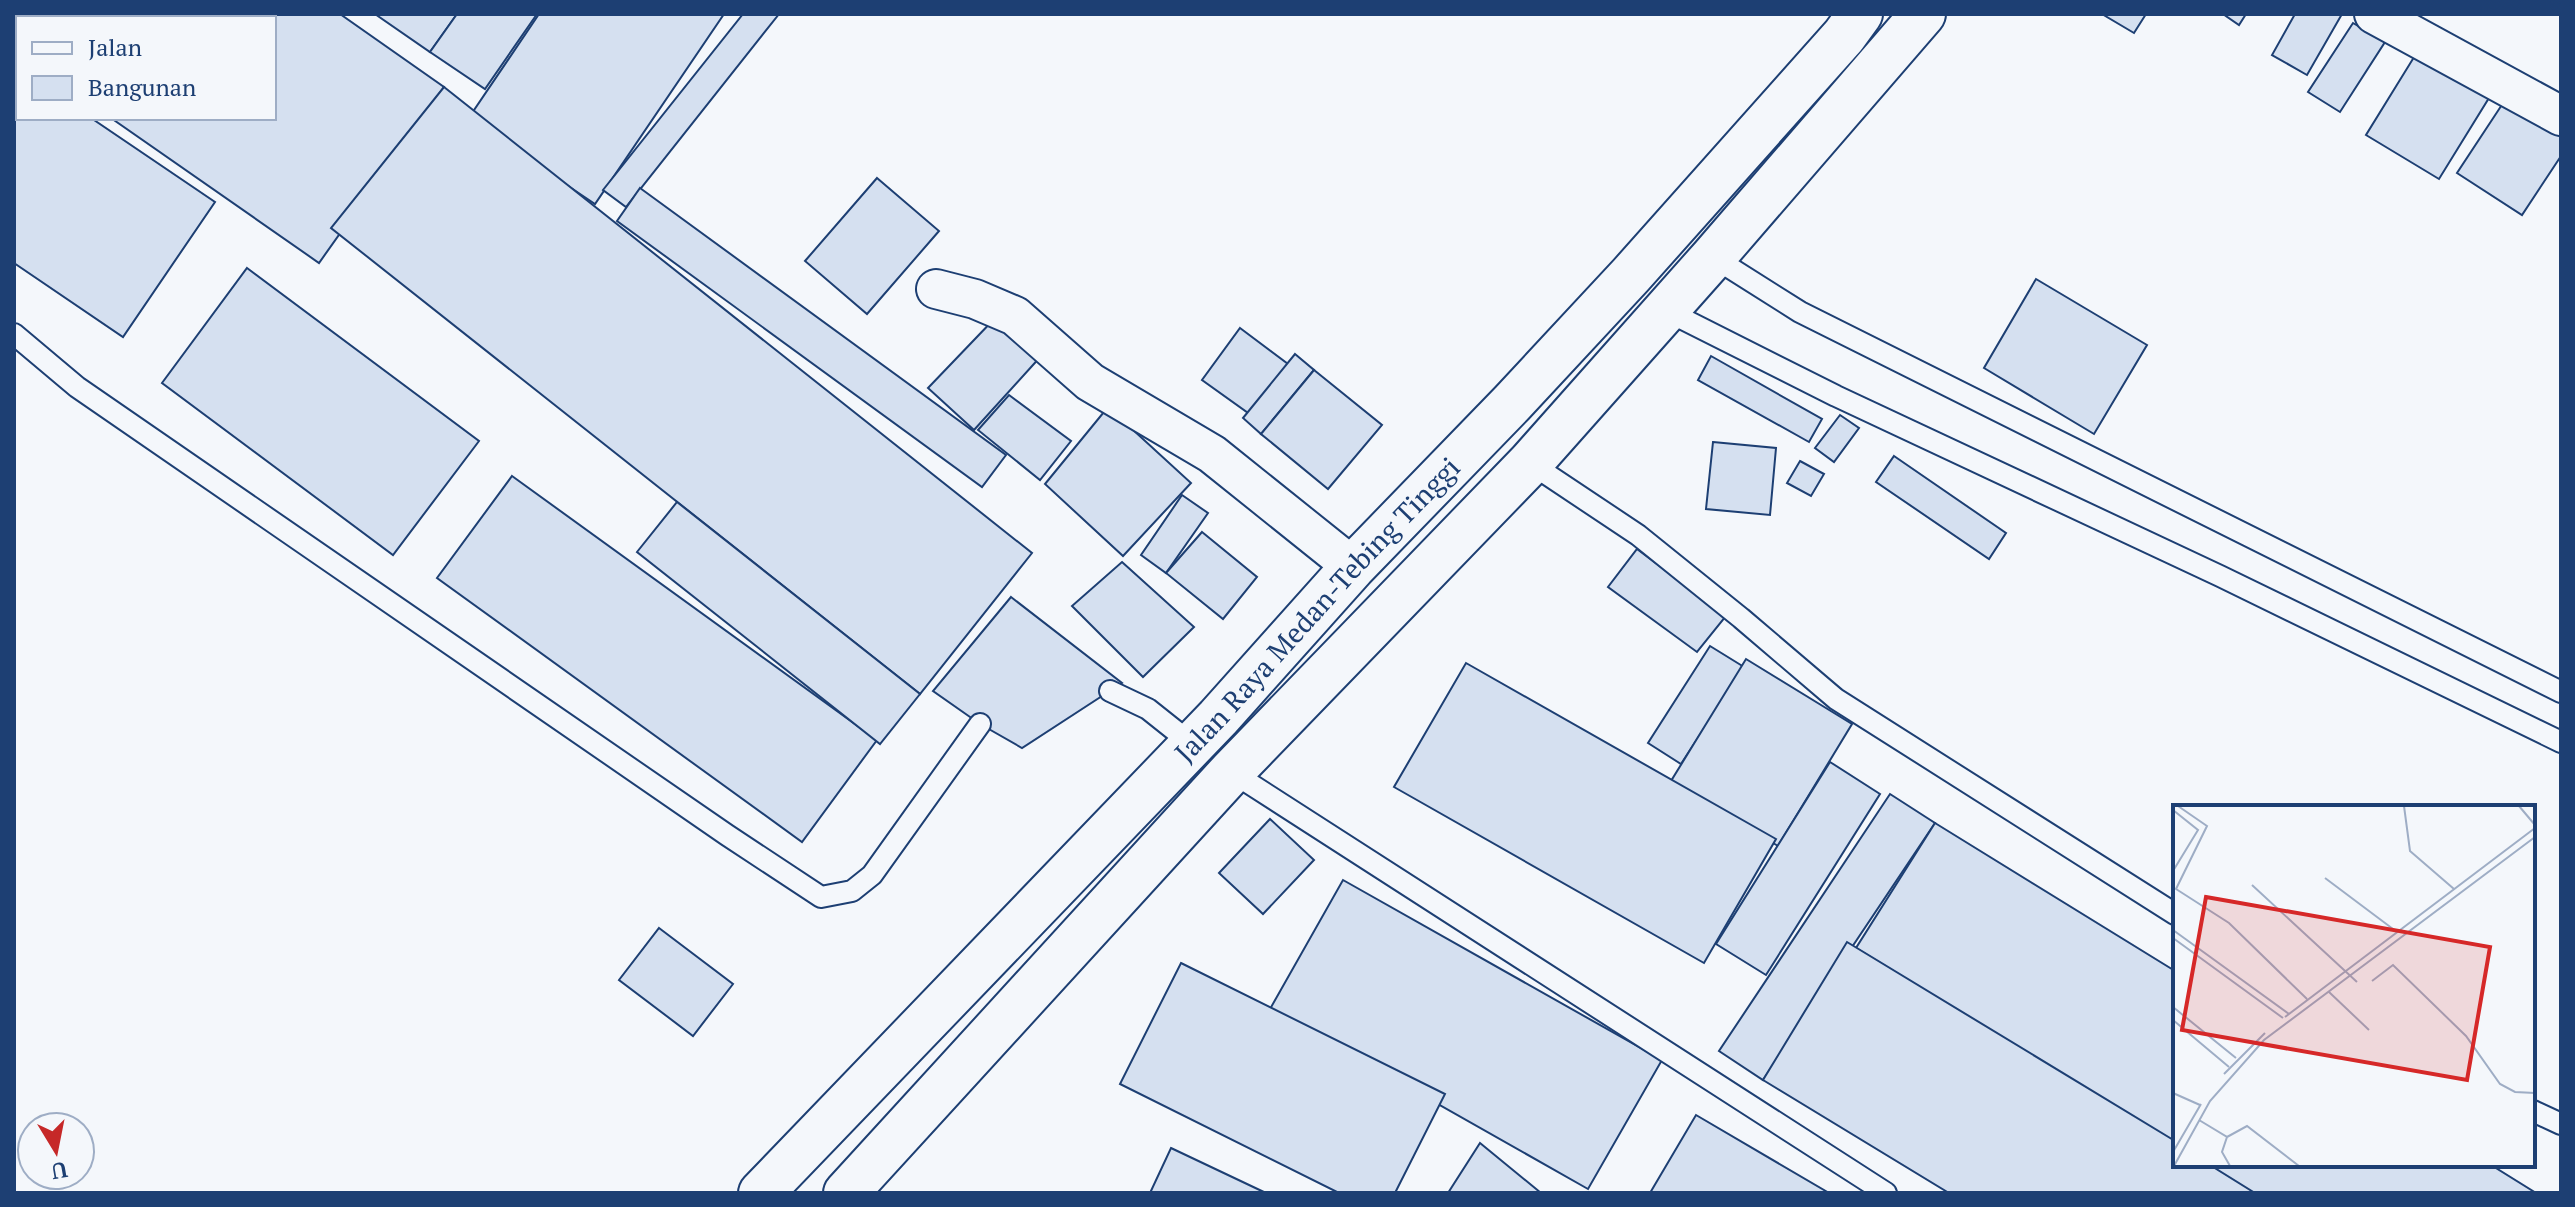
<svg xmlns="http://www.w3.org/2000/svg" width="2575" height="1207" viewBox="0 0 2575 1207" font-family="'PT Serif',serif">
  <rect width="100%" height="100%" fill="#f4f7fb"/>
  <!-- building -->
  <g fill="#d5e0f0" stroke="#1d3f73" stroke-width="2">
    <polygon points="14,14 35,14 32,18 18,18 18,36 14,41"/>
    <polygon points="91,14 340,14 444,87 319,263 111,118 274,118 274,18 88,18"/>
    <polygon points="375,14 457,14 430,52"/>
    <polygon points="457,14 537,14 485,89 430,52"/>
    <polygon points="539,14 724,14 595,204 468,119"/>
    <polygon points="743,14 779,14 626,207 603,190"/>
    <polygon points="2102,14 2146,14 2134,33"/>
    <polygon points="2223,14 2246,14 2239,25"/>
    <polygon points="2295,14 2342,14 2307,75 2272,55"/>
    <polygon points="2353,23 2385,42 2340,112 2308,92"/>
    <polygon points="2419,49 2492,93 2439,179 2366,135"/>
    <polygon points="444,87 1032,553 920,694 331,228"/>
    <polygon points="2509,94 2561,127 2561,156 2522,215 2457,173"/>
    <polygon points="18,113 18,118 91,118 215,202 123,337 14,263 14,118"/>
    <polygon points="877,178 939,231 867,314 805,261"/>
    <polygon points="640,188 1006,455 982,487 617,221"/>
    <polygon points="247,268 479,441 393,555 162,383"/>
    <polygon points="2036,279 2147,345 2094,434 1984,368"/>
    <polygon points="998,315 1042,355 974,430 928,388"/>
    <polygon points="1240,328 1288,364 1251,415 1202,380"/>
    <polygon points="1295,354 1314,370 1261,434 1243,418"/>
    <polygon points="1711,356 1822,419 1809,442 1698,380"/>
    <polygon points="1314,370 1382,425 1328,489 1261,434"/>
    <polygon points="1009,395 1071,441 1040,480 978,430"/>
    <polygon points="1108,407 1191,483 1123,556 1045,484"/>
    <polygon points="1840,415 1859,428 1834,462 1815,448"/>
    <polygon points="1713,442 1776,448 1770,515 1706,509"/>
    <polygon points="1894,456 2006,533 1989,559 1876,482"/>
    <polygon points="1800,461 1824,474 1811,496 1787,483"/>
    <polygon points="512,476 877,740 802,842 437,578"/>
    <polygon points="1182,495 1208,513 1166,573 1141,555"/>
    <polygon points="677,502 920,694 880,744 637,552"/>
    <polygon points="1202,532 1257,577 1223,619 1166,573"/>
    <polygon points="1637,549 1726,616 1697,652 1608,587"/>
    <polygon points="1122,562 1194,627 1143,677 1072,606"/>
    <polygon points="1011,597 1122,683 1022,748 980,724 933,691"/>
    <polygon points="1710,646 1744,667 1681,764 1648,743"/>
    <polygon points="1746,659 1852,724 1778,846 1671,781"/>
    <polygon points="1466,663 1776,839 1704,963 1394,787"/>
    <polygon points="1830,762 1880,794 1766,975 1716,944"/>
    <polygon points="1890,794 1935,823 1763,1080 1719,1051"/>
    <polygon points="1270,819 1314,860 1263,914 1219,873"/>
    <polygon points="1935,823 2175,971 2175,1144 1856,948"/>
    <polygon points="1343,880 1662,1060 1588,1189 1270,1009"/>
    <polygon points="659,928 733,984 693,1036 619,980"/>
    <polygon points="1847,942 2175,1141 2175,1165 2215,1165 2262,1193 1949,1193 1763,1080"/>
    <polygon points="1181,963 1445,1094 1395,1193 1339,1193 1120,1084"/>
    <polygon points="1696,1115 1829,1193 1650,1193"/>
    <polygon points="1480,1143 1541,1193 1448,1193"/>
    <polygon points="1171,1148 1266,1193 1150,1193"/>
    <polygon points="2210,1165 2491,1165 2536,1193 2255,1193"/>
  </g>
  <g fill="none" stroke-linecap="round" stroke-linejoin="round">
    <defs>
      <g id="service">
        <polyline points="1713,257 1800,312 2561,692"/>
        <polyline points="1665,310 1836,396 2220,576 2561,742"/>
        <polyline points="14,334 77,387 727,835 821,897 852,891 872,875 980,724"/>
        <polyline points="1530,463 1638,535 1741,618 1836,699 2175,914"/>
        <polyline points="1110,691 1148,709 1197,748"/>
        <polyline points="1227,769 1886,1193"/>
        <polyline points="2533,1111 2561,1124"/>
      </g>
      <g id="minor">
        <polyline points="2374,14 2561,116"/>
        <polyline points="936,289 975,299 1015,316 1090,382 1212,454 1353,567"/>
      </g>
      <g id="trunk">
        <path id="s1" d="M761,1193L1218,718L1353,567L1512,403L1631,275L1844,36L1860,14"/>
        <polyline points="846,1193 1231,772 1530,463 1713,257 1923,14"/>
      </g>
    </defs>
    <!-- service casing -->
    <use href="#service" stroke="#1d3f73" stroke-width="24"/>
    <!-- minor casing -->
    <use href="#minor" stroke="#1d3f73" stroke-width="42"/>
    <!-- trunk casing -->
    <use href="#trunk" stroke="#1d3f73" stroke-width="48"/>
    <!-- service -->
    <use href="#service" stroke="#f4f7fb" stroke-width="20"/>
    <!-- minor -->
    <use href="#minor" stroke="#f4f7fb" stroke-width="38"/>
    <!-- trunk -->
    <use href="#trunk" stroke="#f4f7fb" stroke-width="44"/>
  </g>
  <g text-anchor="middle" stroke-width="6" stroke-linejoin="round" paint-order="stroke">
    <!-- street labels -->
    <g font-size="28" fill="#1d3f73" stroke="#f4f7fb">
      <text dy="10" stroke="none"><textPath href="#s1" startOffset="806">Jalan Raya Medan-Tebing Tinggi</textPath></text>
    </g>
  </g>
  <!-- overview -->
  <g transform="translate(2173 805)">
    <rect width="362" height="362" fill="#f4f7fb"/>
    <path fill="none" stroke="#9eadc5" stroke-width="2" d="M5,1L34,21L3,84L56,118L134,194M231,1L237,46L281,84M346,1L362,20M0,5L25,25L0,66M152,73L224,127M79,80L184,177M0,125L116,209M0,133L110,213M199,176L220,160L293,231L327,279L342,287L362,288M156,187L196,225M0,202L63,253M112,212L362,23M0,215L56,262M51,269L92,228M0,288L27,300M26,315L54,332L49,347L57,361M54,332L74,321L126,361M0,347L28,299M1,361L37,296L91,235L362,32"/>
    <path fill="#d62828" fill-opacity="0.15" stroke="#d62828" stroke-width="4" d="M33,92L317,142L294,275L9,225Z"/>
    <rect width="362" height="362" fill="none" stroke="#1d3f73" stroke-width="4"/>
  </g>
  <!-- border -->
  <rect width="2575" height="1207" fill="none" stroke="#1d3f73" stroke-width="32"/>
  <!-- legend -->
  <rect x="16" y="16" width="260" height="104" fill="#f4f7fb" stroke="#9eadc5" stroke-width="2"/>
  <rect x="32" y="42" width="40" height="12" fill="#f4f7fb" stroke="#9eadc5" stroke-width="2"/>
  <text x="88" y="56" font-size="24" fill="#1d3f73">Jalan</text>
  <rect x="32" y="76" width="40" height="24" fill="#d5e0f0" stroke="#9eadc5" stroke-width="2"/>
  <text x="88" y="96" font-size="24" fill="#1d3f73">Bangunan</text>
  <!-- north arrow -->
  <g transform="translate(56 1151) rotate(170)"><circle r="38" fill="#f4f7fb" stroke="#9eadc5" stroke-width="2"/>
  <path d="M0-6L14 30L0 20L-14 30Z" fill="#c62828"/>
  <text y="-12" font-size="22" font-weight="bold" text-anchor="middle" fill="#1d3f73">U</text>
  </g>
</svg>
